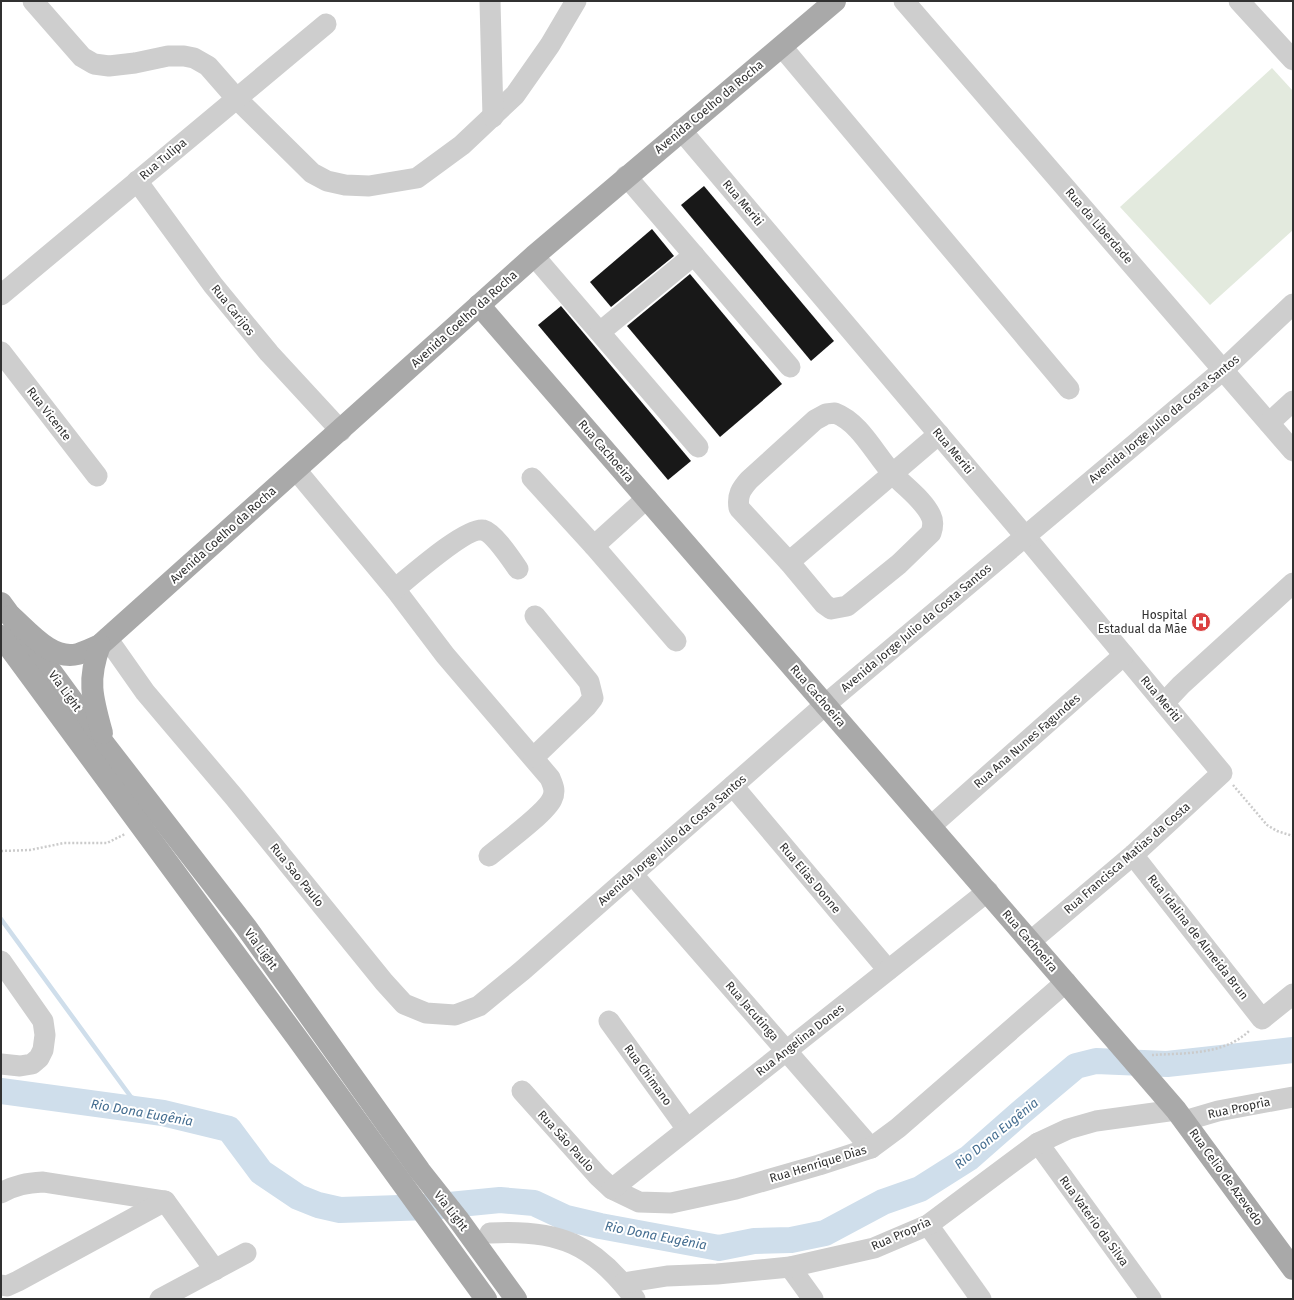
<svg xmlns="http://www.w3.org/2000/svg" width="1294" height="1300" viewBox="0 0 1294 1300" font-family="'Fira Sans',sans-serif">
  <rect width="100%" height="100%" fill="#fff"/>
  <!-- green -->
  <polygon fill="#e3eade" points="1272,68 1293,91 1293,230 1210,305 1120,207"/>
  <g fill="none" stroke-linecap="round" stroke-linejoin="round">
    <!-- stream -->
    <polyline stroke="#cfdeeb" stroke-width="4.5" points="1,919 131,1097 163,1113"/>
    <!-- river -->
    <polyline stroke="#cfdeeb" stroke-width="26" points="1,1091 163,1113 229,1129 261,1172 298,1197 318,1205 340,1210 429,1207 500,1200 534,1203 566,1218 600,1226 719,1248 754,1241 791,1240 825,1233 883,1202 920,1189 969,1158 1019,1114 1076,1066 1096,1061 1167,1064 1293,1050"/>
  </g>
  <!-- building -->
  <g fill="#181818">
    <polygon points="704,186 834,341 811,361 681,205"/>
    <polygon points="652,229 674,256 611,307 590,282"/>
    <polygon points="690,274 782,384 720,437 627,326"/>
    <polygon points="561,306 691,461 668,480 538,325"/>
  </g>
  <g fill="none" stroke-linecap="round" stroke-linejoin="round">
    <!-- path -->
    <g stroke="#cbcbcb" stroke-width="2.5" stroke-dasharray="2 2" stroke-linecap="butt">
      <polyline points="1233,785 1267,825 1277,831 1293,836"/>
      <polyline points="1,851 30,850 64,843 107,843 125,834"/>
      <path d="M1152,1055C1185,1053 1224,1055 1249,1031"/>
    </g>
    <!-- minor -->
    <g stroke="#cecece" stroke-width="21">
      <polyline points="33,1 82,57 94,64 109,66 135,63 168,56 184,56 194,58 208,66 236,98 312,173 327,181 345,185 369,186 417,178 462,145 515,95 550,45 576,1"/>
      <polyline points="490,1 493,117"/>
      <polyline points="904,1 1293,451"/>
      <polyline points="1239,1 1293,60"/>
      <polyline points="782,47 1069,389"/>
      <polyline points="681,130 1025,536 1222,773 1133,855 1031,941"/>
      <polyline points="626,176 790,367"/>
      <polyline points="137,181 213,285 269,353 341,431"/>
      <polyline points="534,256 698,447"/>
      <polyline points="1,295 326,24"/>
      <polyline points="600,332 694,255"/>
      <polyline points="1,352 97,476"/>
      <path d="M835,413C861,423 875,455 894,475C905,487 924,500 931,516C934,522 933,527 931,533L899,564L847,606L831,609L824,604L789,562L739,508C737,495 741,489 749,480L815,420L826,414Z"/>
      <polyline points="1269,423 1293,401"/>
      <path d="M296,470L395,589L445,655L550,778C553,785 556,791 552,799C546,813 502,845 489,856"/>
      <polyline points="532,478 594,546"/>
      <polyline points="647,498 594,546 676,641"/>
      <polyline points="789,562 939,434"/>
      <path d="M395,589C410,577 466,527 483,530C494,533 511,559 518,569"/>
      <polyline points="107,638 145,692 234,797 384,982 404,1004 426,1013 455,1015 479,1006 523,970 826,704 1223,370 1293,304"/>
      <polyline points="1164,703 1181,685 1293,583"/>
      <polyline points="534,757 586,707 593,698 589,682 535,616"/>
      <polyline points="733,786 888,970"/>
      <polyline points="931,826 1124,655"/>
      <polyline points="1133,855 1262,1019 1293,994"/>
      <polyline points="633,875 871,1148"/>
      <polyline points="1,961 43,1021 45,1035 43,1050 39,1058 32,1064 20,1066 1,1064"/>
      <polyline points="609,1021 687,1129"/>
      <polyline points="522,1091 598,1176 612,1189 639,1202 671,1203 736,1189 819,1165 871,1148 898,1128 1066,982"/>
      <polyline points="1184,1121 1218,1111 1293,1097"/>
      <polyline points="1038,1143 1151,1299"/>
      <polyline points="612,1189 988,891"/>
      <path d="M1,1193C15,1185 27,1183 43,1182L165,1201L215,1270"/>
      <polyline points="928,1225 981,1299"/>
      <path d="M490,1233C559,1229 594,1244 635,1299"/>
      <polyline points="790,1267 813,1299"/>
      <polyline points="623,1283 667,1276 717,1274 790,1267 874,1248 928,1225 1038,1143 1068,1129 1096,1121 1176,1110"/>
      <polyline points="1,1285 7,1286 18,1281 165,1201"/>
      <polyline points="160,1299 246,1253"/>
    </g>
    <!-- major -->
    <g stroke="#a9a9a9" stroke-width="22">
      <polyline points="479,305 1176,1110 1293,1269"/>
      <polyline points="1,603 105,745 246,927 420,1171 458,1219 516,1299"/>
      <path d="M11,616C29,632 52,661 78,654C85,652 93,648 100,645L534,256L835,1"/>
      <polyline points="1,636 297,1038 486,1299"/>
      <path d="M100,645C87,680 92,697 102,733"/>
    </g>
  </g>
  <!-- icons -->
  <defs>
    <symbol id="hospital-disc" viewBox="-11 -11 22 22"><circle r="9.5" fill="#db4141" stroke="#fff"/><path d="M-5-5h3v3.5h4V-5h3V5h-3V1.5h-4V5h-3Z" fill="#fff"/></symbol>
  </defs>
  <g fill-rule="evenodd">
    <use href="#hospital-disc" x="1190" y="611" width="22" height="22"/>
  </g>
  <g text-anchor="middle" stroke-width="4" stroke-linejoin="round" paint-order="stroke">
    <!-- street labels -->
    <g font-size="12" fill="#313131" stroke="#fff">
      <text transform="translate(709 107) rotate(-40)" y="4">Avenida Coelho da Rocha</text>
      <text transform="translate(163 159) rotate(-40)" y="4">Rua Tulipa</text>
      <text transform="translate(743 203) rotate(50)" y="4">Rua Meriti</text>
      <text transform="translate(1099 226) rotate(49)" y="4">Rua da Liberdade</text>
      <text transform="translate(233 310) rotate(51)" y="4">Rua Carijos</text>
      <text transform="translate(464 319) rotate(-42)" y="4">Avenida Coelho da Rocha</text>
      <text transform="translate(49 414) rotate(52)" y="4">Rua Vicente</text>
      <text transform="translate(1164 419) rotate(-40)" y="4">Avenida Jorge Julio da Costa Santos</text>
      <text transform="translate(606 451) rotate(49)" y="4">Rua Cachoeira</text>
      <text transform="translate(953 451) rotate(50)" y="4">Rua Meriti</text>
      <text transform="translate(223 535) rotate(-42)" y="4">Avenida Coelho da Rocha</text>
      <text transform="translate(916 628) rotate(-40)" y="4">Avenida Jorge Julio da Costa Santos</text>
      <text transform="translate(65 691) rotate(54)" y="4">Via Light</text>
      <text transform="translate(818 696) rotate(49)" y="4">Rua Cachoeira</text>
      <text transform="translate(1161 699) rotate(50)" y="4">Rua Meriti</text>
      <text transform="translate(1027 741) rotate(-41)" y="4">Rua Ana Nunes Fagundes</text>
      <text transform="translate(672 840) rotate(-41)" y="4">Avenida Jorge Julio da Costa Santos</text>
      <text transform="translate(1127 858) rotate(-41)" y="4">Rua Francisca Matias da Costa</text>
      <text transform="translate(297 875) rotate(51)" y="4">Rua Sao Paulo</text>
      <text transform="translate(810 878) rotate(50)" y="4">Rua Elias Donne</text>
      <text transform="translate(1198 937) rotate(52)" y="4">Rua Idalina de Almeida Brun</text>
      <text transform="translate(1030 941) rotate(49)" y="4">Rua Cachoeira</text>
      <text transform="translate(261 949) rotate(54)" y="4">Via Light</text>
      <text transform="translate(752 1011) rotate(49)" y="4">Rua Jacutinga</text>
      <text transform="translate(800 1040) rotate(-38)" y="4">Rua Angelina Dones</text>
      <text transform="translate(648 1075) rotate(54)" y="4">Rua Chimano</text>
      <text transform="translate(1239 1108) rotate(-12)" y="4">Rua Propria</text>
      <text transform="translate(566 1141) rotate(48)" y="4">Rua São Paulo</text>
      <text transform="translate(818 1164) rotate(-17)" y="4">Rua Henrique Dias</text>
      <text transform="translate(1226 1177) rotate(54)" y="4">Rua Celio de Azevedo</text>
      <text transform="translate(451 1211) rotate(52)" y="4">Via Light</text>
      <text transform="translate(1094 1221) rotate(54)" y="4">Rua Vaterio da Silva</text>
      <text transform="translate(901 1234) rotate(-24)" y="4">Rua Propria</text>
    </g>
    <!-- poi labels -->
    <g font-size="12" fill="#313131" stroke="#fff" text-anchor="end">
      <text x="1187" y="619">Hospital<tspan x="1187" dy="14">Estadual da Mãe</tspan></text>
    </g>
    <!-- water labels -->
    <g font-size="13" font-style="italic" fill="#436c8f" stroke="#fff">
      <text transform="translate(142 1112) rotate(10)" y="5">Rio Dona Eugênia</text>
      <text transform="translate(996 1133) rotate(-39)" y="5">Rio Dona Eugênia</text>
      <text transform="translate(656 1235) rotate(11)" y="5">Rio Dona Eugênia</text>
    </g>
  </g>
  <!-- border -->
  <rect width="1294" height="1300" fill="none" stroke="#313131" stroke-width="4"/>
</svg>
